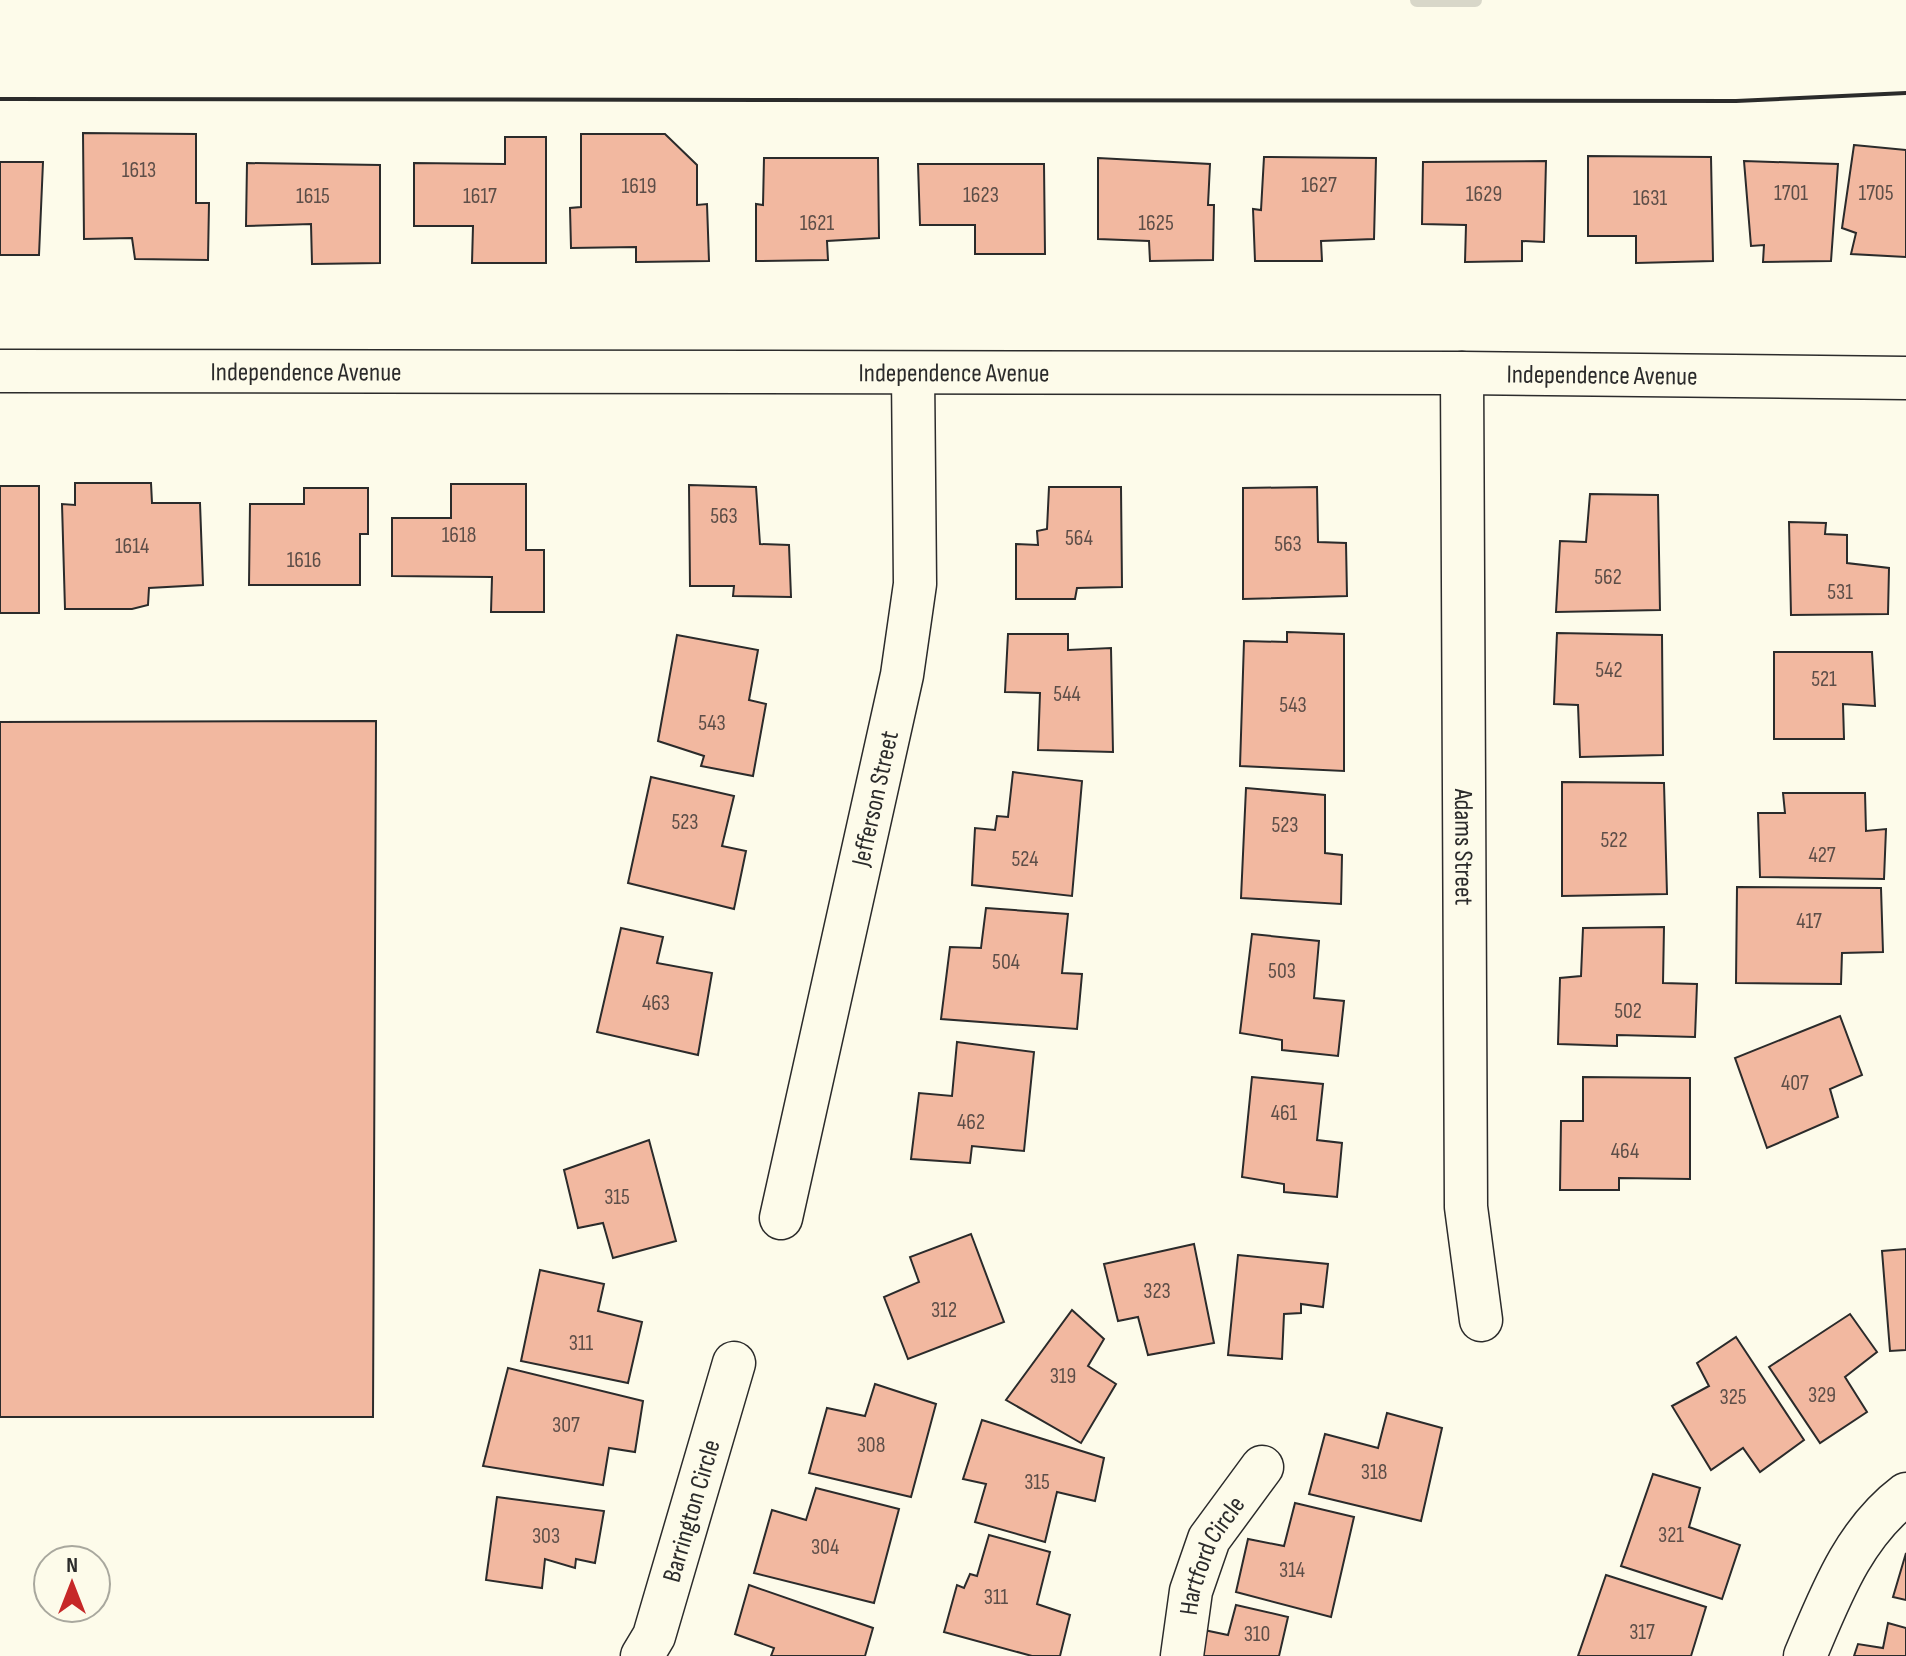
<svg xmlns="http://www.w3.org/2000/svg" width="1906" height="1656" viewBox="0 0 1906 1656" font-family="'Sofia Sans Condensed',sans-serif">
  <rect width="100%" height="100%" fill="#fdfbea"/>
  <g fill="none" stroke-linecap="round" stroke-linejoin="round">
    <!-- stream -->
    <polyline stroke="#d8d7c9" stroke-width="14" points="1417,0 1475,0"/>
  </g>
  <!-- building -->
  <g fill="#f2b8a0" stroke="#2b2b2b" stroke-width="2">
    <polygon points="83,133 196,134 196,203 209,203 208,260 135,259 132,238 84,239"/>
    <polygon points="581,134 665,134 697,165 697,205 707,204 709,261 636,262 636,247 571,248 570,208 581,207"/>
    <polygon points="505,137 546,137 546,263 472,263 473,226 414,226 414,163 505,164"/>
    <polygon points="1854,145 1906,150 1906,257 1851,254 1856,233 1842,228"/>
    <polygon points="1588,156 1711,157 1713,261 1636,263 1636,236 1588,236"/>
    <polygon points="1264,157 1376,158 1374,239 1321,241 1322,261 1255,261 1253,209 1261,210"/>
    <polygon points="764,158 878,158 879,238 827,241 828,260 756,261 756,204 763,205"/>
    <polygon points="1098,158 1210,164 1208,205 1214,205 1213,260 1150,261 1149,241 1098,239"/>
    <polygon points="1546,161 1544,242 1522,241 1522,261 1465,262 1466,225 1422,224 1423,162"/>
    <polygon points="1744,161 1838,164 1831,261 1763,262 1764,245 1751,246"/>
    <polygon points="0,162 43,162 39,255 0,255"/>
    <polygon points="247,163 380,165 380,263 312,264 311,224 246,226"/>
    <polygon points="918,164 1044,164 1045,254 975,254 975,225 920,225"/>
    <polygon points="75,483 151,483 152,503 200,503 203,585 149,588 148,605 132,609 65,609 62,504 75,505"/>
    <polygon points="451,484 526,484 526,550 544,550 544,612 491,612 492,577 392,576 392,518 451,518"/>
    <polygon points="689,485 756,487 760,544 789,545 791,597 733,596 734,586 690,586"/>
    <rect x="0" y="486" width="39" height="127"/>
    <polygon points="1049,487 1121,487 1122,587 1077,588 1075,599 1016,599 1016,544 1038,545 1037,531 1047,529"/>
    <polygon points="1317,487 1318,542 1346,543 1347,596 1243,599 1243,488"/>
    <polygon points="304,488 368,488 368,534 360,534 360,585 249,585 250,504 304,504"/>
    <polygon points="1590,494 1658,495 1660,610 1556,612 1560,541 1586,542"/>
    <polygon points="1789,522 1826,523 1825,534 1847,535 1847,563 1889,568 1888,614 1791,615"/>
    <polygon points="1287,632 1344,634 1344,771 1240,766 1244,641 1287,642"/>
    <polygon points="1557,633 1662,635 1663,755 1580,757 1578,705 1554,704"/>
    <polygon points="1008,634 1068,634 1068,650 1111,648 1113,752 1038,750 1040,693 1005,692"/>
    <polygon points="677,635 758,650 749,700 766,704 753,776 701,766 704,756 658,741"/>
    <polygon points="1774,652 1872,652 1875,706 1843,704 1844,739 1774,739"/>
    <polygon points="376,721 373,1417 0,1417 0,722"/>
    <polygon points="1013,772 1082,781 1072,896 972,885 975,828 995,830 997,816 1008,817"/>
    <polygon points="651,777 734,796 722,846 746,851 734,909 628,883"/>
    <polygon points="1562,782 1664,783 1667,894 1562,896"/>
    <polygon points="1246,788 1325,795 1325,853 1342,855 1341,904 1241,898"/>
    <polygon points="1783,793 1865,793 1866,831 1886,829 1884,879 1760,877 1758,813 1785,813"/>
    <polygon points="1737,887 1881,888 1883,952 1842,953 1841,984 1736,983"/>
    <polygon points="986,908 1068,914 1062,973 1082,974 1077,1029 941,1019 950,947 981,948"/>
    <polygon points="1664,927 1663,983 1697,984 1695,1037 1617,1035 1617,1046 1558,1044 1560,978 1581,976 1583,928"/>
    <polygon points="621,928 663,937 657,963 712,973 698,1055 597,1032"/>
    <polygon points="1252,934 1319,941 1314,998 1344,1001 1338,1056 1282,1050 1282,1040 1240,1033"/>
    <polygon points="1840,1016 1862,1075 1830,1089 1838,1117 1767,1148 1735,1058"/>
    <polygon points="957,1042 1034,1052 1024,1151 972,1146 970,1163 911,1159 919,1093 952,1096"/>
    <polygon points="1252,1077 1323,1084 1317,1140 1342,1143 1337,1197 1284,1192 1284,1184 1242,1177"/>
    <polygon points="1583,1077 1690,1078 1690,1179 1619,1178 1619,1190 1560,1190 1561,1121 1583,1121"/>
    <polygon points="649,1140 676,1241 613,1258 603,1223 578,1228 564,1170"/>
    <polygon points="971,1234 1004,1322 908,1359 884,1297 919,1282 910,1257"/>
    <polygon points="1194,1244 1214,1343 1148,1355 1138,1317 1118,1321 1104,1264"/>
    <polygon points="1906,1249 1906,1350 1890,1351 1882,1251"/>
    <polygon points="1238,1255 1328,1264 1323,1307 1301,1304 1301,1313 1284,1314 1282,1359 1228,1355"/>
    <polygon points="540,1270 604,1284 598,1311 642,1322 628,1383 521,1361"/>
    <polygon points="1072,1310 1104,1339 1088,1366 1116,1384 1081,1443 1006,1400"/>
    <polygon points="1850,1314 1877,1352 1845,1377 1867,1412 1820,1443 1769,1367"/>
    <polygon points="1736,1337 1804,1440 1760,1472 1743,1448 1711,1470 1672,1406 1709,1386 1697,1363"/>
    <polygon points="508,1368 643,1401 635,1452 609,1448 603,1485 483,1466"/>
    <polygon points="875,1384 936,1404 911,1497 809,1473 827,1408 865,1416"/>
    <polygon points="1387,1413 1442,1428 1421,1521 1309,1494 1325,1434 1378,1448"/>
    <polygon points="982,1420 1104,1458 1095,1501 1057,1492 1045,1542 975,1522 986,1484 963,1479"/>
    <polygon points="1653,1474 1700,1488 1689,1527 1740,1545 1722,1599 1621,1566"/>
    <polygon points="816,1488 899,1509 874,1603 754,1573 772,1510 806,1520"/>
    <polygon points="497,1497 604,1511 595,1563 576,1559 575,1568 545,1559 542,1588 486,1580"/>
    <polygon points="1295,1503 1354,1517 1331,1617 1236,1592 1248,1539 1284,1546"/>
    <polygon points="989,1535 1050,1552 1037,1604 1070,1615 1060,1656 1032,1656 944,1632 957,1585 964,1588 970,1574 977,1576"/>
    <polygon points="1906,1553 1906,1600 1893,1597"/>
    <polygon points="1606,1575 1706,1607 1691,1656 1578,1656"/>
    <polygon points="749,1585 873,1628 865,1656 771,1656 774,1648 735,1634"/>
    <polygon points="1236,1605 1288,1617 1279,1656 1197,1656 1204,1630 1228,1635"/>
    <polygon points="1888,1623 1906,1628 1906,1656 1854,1656 1858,1644 1883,1648"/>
  </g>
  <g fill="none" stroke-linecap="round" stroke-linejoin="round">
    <defs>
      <g id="street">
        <path id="s1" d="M0,371L1462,373L1906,378"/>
        <path id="s2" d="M1462,373L1466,1207L1481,1320"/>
        <path id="s3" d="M781,1218L902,675L915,584L913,373"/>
        <path id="s4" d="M642,1656L654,1636L734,1363"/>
        <path id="s5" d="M1182,1656L1191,1591L1209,1539L1262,1467"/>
        <path d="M1805,1656C1830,1597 1853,1534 1906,1494"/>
      </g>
    </defs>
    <!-- street casing -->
    <use href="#street" stroke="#2b2b2b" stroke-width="45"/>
    <!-- street -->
    <use href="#street" stroke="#fdfbea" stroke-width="42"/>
    <!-- wall -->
    <polyline stroke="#2b2b2b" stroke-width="4" points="0,99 1736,101 1906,93"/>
  </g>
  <g text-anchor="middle" stroke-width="6" stroke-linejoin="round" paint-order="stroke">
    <!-- number labels -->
    <g font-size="22" fill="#5d4e48">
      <text x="139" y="177">1613</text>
      <text x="1319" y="192">1627</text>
      <text x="639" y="193">1619</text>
      <text x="1791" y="200">1701</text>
      <text x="1876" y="200">1705</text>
      <text x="1484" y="201">1629</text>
      <text x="981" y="202">1623</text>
      <text x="313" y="203">1615</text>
      <text x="480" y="203">1617</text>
      <text x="1650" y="205">1631</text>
      <text x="817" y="230">1621</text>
      <text x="1156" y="230">1625</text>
      <text x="724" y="523">563</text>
      <text x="459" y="542">1618</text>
      <text x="1079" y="545">564</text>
      <text x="1288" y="551">563</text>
      <text x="132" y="553">1614</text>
      <text x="304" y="567">1616</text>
      <text x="1608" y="584">562</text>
      <text x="1840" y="599">531</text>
      <text x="1609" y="677">542</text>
      <text x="1824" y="686">521</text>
      <text x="1067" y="701">544</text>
      <text x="1293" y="712">543</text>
      <text x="712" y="730">543</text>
      <text x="685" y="829">523</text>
      <text x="1285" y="832">523</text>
      <text x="1614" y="847">522</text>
      <text x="1822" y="862">427</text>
      <text x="1025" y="866">524</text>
      <text x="1809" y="928">417</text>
      <text x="1006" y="969">504</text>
      <text x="1282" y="978">503</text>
      <text x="656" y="1010">463</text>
      <text x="1628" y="1018">502</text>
      <text x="1795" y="1090">407</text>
      <text x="1284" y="1120">461</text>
      <text x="971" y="1129">462</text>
      <text x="1625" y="1158">464</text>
      <text x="617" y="1204">315</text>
      <text x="1157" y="1298">323</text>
      <text x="944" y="1317">312</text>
      <text x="581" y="1350">311</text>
      <text x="1063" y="1383">319</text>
      <text x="1822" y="1402">329</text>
      <text x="1733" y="1404">325</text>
      <text x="566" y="1432">307</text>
      <text x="871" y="1452">308</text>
      <text x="1374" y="1479">318</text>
      <text x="1037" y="1489">315</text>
      <text x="1671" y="1542">321</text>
      <text x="546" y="1543">303</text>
      <text x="825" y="1554">304</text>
      <text x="1292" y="1577">314</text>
      <text x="996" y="1604">311</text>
      <text x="1642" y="1639">317</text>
      <text x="1257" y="1641">310</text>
    </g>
    <!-- street labels -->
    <g font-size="26" fill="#2b2b2b" stroke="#fdfbea">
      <text dy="9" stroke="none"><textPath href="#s1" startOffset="306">Independence Avenue</textPath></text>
      <text dy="9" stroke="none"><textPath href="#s1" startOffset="954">Independence Avenue</textPath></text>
      <text dy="9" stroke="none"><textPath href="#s1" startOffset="1602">Independence Avenue</textPath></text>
      <text dy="9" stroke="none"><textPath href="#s3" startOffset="430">Jefferson Street</textPath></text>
      <text dy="9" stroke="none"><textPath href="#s2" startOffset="474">Adams Street</textPath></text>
      <text dy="9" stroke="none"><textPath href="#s4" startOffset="154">Barrington Circle</textPath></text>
      <text dy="9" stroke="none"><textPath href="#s5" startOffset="106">Hartford Circle</textPath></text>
    </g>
  </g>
  <!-- north arrow -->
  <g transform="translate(72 1584)"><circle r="38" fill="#fdfbea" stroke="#a9a89e" stroke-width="2"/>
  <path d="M0-6L14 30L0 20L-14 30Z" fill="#c62828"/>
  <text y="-12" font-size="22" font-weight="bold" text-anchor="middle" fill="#2b2b2b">N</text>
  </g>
</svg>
